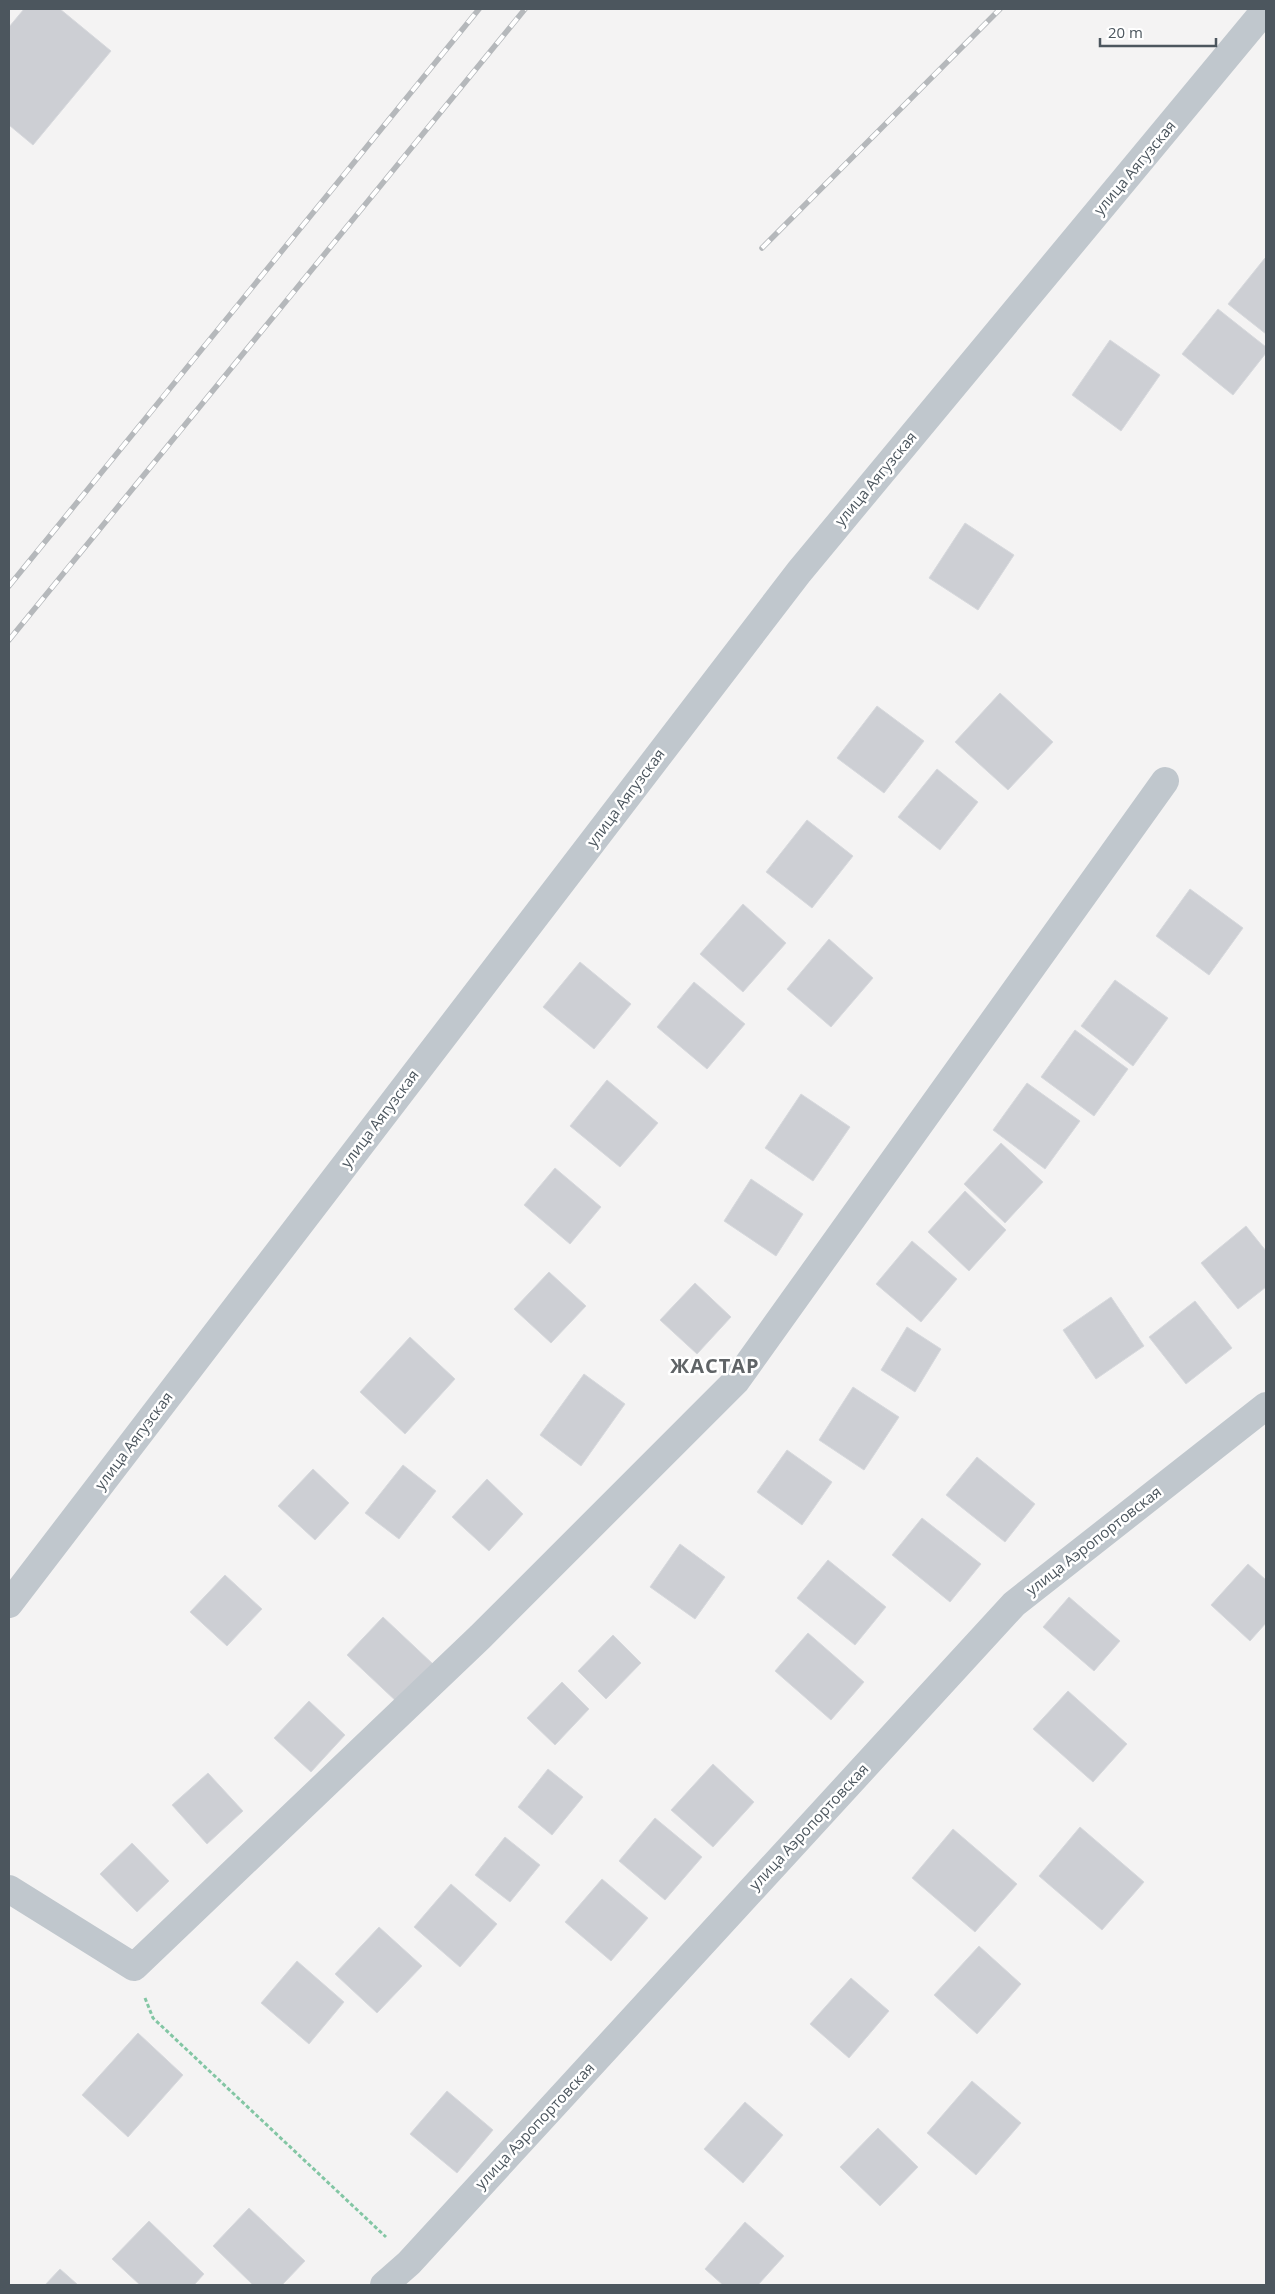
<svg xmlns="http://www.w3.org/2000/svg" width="1275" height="2294" viewBox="0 0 1275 2294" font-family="'Open Sans',sans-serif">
  <rect width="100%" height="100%" fill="#f4f3f3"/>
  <!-- building -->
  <g fill="#cdcfd4" stroke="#d7d9dd">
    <polygon points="24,9 60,9 111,51 33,145 9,125 9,27"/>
    <polygon points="1265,258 1266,259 1266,334 1228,304"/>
    <polygon points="1218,309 1266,347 1266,353 1233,395 1182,354"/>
    <polygon points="1110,340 1160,375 1121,431 1072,395"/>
    <polygon points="965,523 1014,555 978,610 929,578"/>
    <polygon points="1000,693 1053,742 1008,790 955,742"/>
    <polygon points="877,706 924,741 884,793 837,758"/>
    <polygon points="937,769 978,802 940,850 898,817"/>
    <polygon points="807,820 853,856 812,908 766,872"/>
    <polygon points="1190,889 1243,928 1209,975 1156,936"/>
    <polygon points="743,904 786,943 743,992 700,954"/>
    <polygon points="829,939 873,978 831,1027 787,989"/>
    <polygon points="580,962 631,1004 594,1049 543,1007"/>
    <polygon points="1115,980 1168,1018 1133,1066 1081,1026"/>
    <polygon points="694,982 745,1024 707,1069 657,1027"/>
    <polygon points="1075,1030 1128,1069 1094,1116 1041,1077"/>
    <polygon points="607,1080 658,1123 620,1167 570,1126"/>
    <polygon points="1027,1083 1080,1121 1045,1169 993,1130"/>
    <polygon points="801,1094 850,1127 813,1181 765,1148"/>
    <polygon points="1001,1143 1043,1182 1005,1223 964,1184"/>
    <polygon points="555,1168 601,1207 570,1244 524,1205"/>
    <polygon points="751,1179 803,1214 776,1256 724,1221"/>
    <polygon points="965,1191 1006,1230 969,1271 928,1232"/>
    <polygon points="1246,1226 1266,1251 1266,1287 1238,1309 1201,1263"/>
    <polygon points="912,1241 957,1279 921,1322 876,1284"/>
    <polygon points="549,1272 586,1306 551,1343 514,1309"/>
    <polygon points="695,1283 731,1317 697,1354 660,1320"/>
    <polygon points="1111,1297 1144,1346 1096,1379 1063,1330"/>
    <polygon points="1195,1301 1232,1348 1186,1384 1149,1337"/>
    <polygon points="907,1327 941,1349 915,1392 881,1370"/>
    <polygon points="410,1337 455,1379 405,1434 360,1392"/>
    <polygon points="584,1374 625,1404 581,1466 540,1435"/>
    <polygon points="853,1387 899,1417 864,1470 819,1440"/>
    <polygon points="787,1450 832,1482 802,1525 757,1492"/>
    <polygon points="977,1457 1035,1504 1005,1542 946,1495"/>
    <polygon points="403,1465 436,1491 399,1539 365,1513"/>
    <polygon points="313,1469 349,1503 315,1540 278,1506"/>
    <polygon points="487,1479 523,1514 489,1551 452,1517"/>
    <polygon points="922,1518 981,1564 950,1602 892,1555"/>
    <polygon points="680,1544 725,1577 695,1619 650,1587"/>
    <polygon points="828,1560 886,1607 855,1645 797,1598"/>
    <polygon points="1248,1564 1266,1580 1266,1623 1250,1641 1211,1605"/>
    <polygon points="225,1575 262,1609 227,1646 190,1612"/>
    <polygon points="1069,1597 1120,1641 1094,1671 1043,1627"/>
    <polygon points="383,1617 434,1665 398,1703 347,1655"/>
    <polygon points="808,1633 864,1682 831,1720 775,1671"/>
    <polygon points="613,1635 641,1663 606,1699 578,1671"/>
    <polygon points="562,1682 589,1709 555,1745 527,1718"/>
    <polygon points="1068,1691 1127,1744 1093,1782 1033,1729"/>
    <polygon points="309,1701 345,1735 311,1772 274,1738"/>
    <polygon points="713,1764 754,1802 713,1847 671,1810"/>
    <polygon points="548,1769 583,1797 552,1835 518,1807"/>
    <polygon points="208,1773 243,1811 207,1844 172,1805"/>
    <polygon points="655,1818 702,1857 665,1900 619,1861"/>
    <polygon points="1080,1827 1144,1882 1102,1930 1039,1876"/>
    <polygon points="953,1829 1017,1884 975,1932 912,1878"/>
    <polygon points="505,1837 540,1865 510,1902 475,1875"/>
    <polygon points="132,1843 169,1881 137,1912 100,1874"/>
    <polygon points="602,1879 648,1918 611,1961 565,1922"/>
    <polygon points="451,1884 497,1924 460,1967 414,1927"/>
    <polygon points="379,1927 422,1966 377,2013 335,1974"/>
    <polygon points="979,1946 1021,1984 977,2034 934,1995"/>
    <polygon points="297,1961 344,2002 309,2044 261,2003"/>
    <polygon points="851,1978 889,2011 849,2058 810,2024"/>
    <polygon points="138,2033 183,2075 128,2137 82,2095"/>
    <polygon points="972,2081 1021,2123 976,2175 927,2133"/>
    <polygon points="447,2091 493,2130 457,2173 410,2134"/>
    <polygon points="745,2102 783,2135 743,2183 704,2149"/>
    <polygon points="878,2128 918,2167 880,2206 840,2167"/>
    <polygon points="249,2208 305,2261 282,2285 253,2285 213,2246"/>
    <polygon points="149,2221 204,2274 194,2285 140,2285 112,2259"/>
    <polygon points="745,2222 784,2256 758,2285 723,2285 705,2269"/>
    <polygon points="60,2269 78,2285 45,2285"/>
  </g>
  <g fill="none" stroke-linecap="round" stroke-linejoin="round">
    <!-- path -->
    <polyline stroke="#83c6a4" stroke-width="3" stroke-dasharray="4 2.5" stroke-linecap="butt" points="145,1998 153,2018 386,2237"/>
    <!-- street -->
    <g stroke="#c0c7cd" stroke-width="28">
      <polyline points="9,1604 799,572 1266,9"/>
      <polyline points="9,1889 134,1967 480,1637 736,1381 1165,781"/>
      <polyline points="384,2285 409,2263 1014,1604 1266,1406"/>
    </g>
    <defs>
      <g id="rail">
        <polyline points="762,248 1000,9"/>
        <polyline points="9,586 479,9"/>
        <polyline points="9,640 525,9"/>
      </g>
    </defs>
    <!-- rail casing -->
    <use href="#rail" stroke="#b5b8bb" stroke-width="5.5"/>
    <!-- rail -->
    <use href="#rail" stroke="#fff" stroke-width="4" stroke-dasharray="11" stroke-linecap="butt"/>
  </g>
  <g text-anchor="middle" stroke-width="5" stroke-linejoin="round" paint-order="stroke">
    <!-- street labels -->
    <g font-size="15" fill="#4c565e" stroke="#fff">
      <text transform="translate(1135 168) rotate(-50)" y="5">улица Аягузская</text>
      <text transform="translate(876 479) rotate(-50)" y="5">улица Аягузская</text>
      <text transform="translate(626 798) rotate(-53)" y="5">улица Аягузская</text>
      <text transform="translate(380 1119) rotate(-53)" y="5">улица Аягузская</text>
      <text transform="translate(134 1441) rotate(-53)" y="5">улица Аягузская</text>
      <text transform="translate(1094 1541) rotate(-38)" y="5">улица Аэропортовская</text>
      <text transform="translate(809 1827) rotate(-47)" y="5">улица Аэропортовская</text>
      <text transform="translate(535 2126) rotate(-47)" y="5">улица Аэропортовская</text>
    </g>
    <!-- district labels -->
    <g font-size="20" font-weight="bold" letter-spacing="1" fill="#5f6366" stroke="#fff">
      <text x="715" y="1373">ЖАСТАР</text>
    </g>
  </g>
  <!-- border -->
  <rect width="1275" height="2294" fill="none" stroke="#4c565e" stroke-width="20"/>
  <!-- scale -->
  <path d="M1100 38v8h116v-8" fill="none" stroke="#4c565e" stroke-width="2.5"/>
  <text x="1108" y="38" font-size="15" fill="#4c565e" stroke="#ffffff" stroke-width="4" paint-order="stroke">20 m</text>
</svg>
